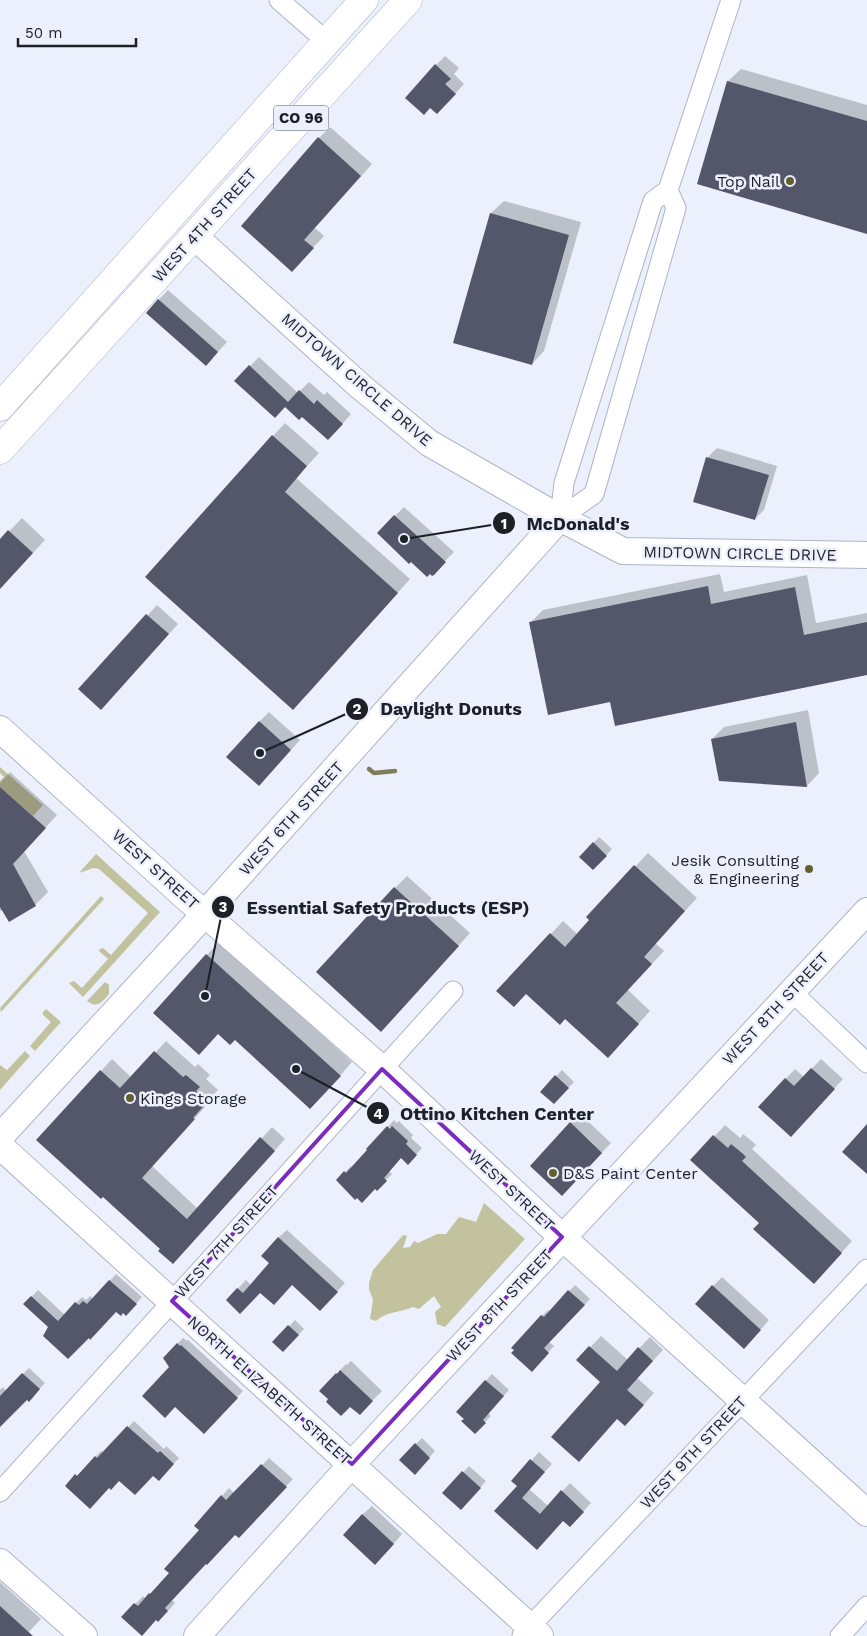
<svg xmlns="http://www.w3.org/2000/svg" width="867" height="1636" viewBox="0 0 867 1636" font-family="'Work Sans',sans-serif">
  <rect width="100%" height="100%" fill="#ecf0fc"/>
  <!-- green -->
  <g fill="#c3c29f">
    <polygon points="0,767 43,805 33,816 0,787 0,781 4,777 0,773"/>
    <polygon points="96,854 160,912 83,997 69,983 74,981 82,988 108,959 99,951 100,949 103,948 111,955 148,913 99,869 93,868 79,873"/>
    <polygon points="101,896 104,899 1,1012 0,1008"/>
    <path d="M105,982L109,985V994C102,1002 97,1009 87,1001Z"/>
    <polygon points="46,1009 61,1022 35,1051 30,1046 51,1022 43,1015 43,1012"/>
    <polygon points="25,1051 30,1056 0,1090 0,1065 7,1070"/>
    <path d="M484,1203L525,1239L445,1327L437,1324L435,1312L441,1307L434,1296L419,1309L413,1307C399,1313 387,1311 376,1321L370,1319L373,1300L369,1289V1283L373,1270L403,1235L407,1236L403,1248L410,1247L414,1241L418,1243L437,1234H446L459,1217L476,1222Z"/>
  </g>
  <!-- shadow -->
  <g fill="#0003">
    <polygon points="445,56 459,68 454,74 464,84 447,103 436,65"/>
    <polygon points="741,69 867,105 867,232 698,184 728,81"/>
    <polygon points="330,127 372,164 315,228 324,236 292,270 319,138"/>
    <polygon points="504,201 581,222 544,351 532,364 455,342 491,213"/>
    <polygon points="168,290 227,342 206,365 147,312"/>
    <polygon points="259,357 298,393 309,382 324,395 327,392 351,414 338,429 302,415 285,406 250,366"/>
    <polygon points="285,423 319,453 296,478 410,579 306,696 273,436"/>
    <polygon points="717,448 777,466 764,510 755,519 694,501 708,457"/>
    <polygon points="404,507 454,552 432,574 395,516"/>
    <polygon points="22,518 45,540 0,588 0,541"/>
    <polygon points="720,574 724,592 807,575 816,623 867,613 867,674 531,622 543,610"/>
    <polygon points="157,605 178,624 110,699 80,689"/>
    <polygon points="808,710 819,773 807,786 720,780 712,739 724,727"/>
    <polygon points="269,712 300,740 268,775 259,722"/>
    <polygon points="10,772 57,815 24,851 48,892 35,905 9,920 3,910 0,911 0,783"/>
    <polygon points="599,837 612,849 593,869 581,857"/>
    <polygon points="648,853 697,898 655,943 664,951 628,990 650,1011 620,1044 551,934 563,921 578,935 591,920 588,917"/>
    <polygon points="407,876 470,933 394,1017 395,888"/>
    <polygon points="219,942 352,1062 323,1095 235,1039 154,1012"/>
    <polygon points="166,1041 195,1067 198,1064 210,1075 206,1079 218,1090 203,1106 205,1107 152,1166 198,1209 272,1127 285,1139 184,1251 161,1249 103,1195 38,1140 112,1059 132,1078"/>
    <polygon points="821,1059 843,1079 800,1126 760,1107 795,1069 804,1077"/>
    <polygon points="562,1070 574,1082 554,1103 542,1092"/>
    <polygon points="580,1114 611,1143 571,1185 571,1123"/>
    <polygon points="394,1120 397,1123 399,1121 413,1135 411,1138 422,1148 408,1163 402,1157 389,1171 392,1174 377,1189 375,1187 368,1196 345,1172 351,1166 352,1167"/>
    <polygon points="725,1125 740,1138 743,1134 753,1142 756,1145 752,1149 852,1241 825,1271 761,1223 692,1160"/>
    <polygon points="287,1230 345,1283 328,1301 292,1284 227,1300 246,1280 251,1285 271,1263 278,1238"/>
    <polygon points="116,1274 142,1297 132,1308 116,1310 49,1327 25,1304 38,1290 65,1315 82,1297 86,1300 90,1296 93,1299"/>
    <polygon points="722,1277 769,1320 753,1338 713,1286"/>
    <polygon points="575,1285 590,1299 549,1342 554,1346 538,1364 524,1334 548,1310 550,1312"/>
    <polygon points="295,1320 304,1329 283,1351 274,1342"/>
    <polygon points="601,1336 628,1360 650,1337 663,1350 637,1378 654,1393 636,1413 578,1360"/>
    <polygon points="183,1338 187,1341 188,1340 243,1391 204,1432 175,1406 170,1367 177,1344"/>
    <polygon points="351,1361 382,1391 369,1404 350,1405 330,1399 321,1391 346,1364 347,1365"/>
    <polygon points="29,1368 45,1383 35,1394 27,1398 0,1426 0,1390 3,1387 6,1391"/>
    <polygon points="492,1374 509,1390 488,1413 491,1416 475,1432 466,1419 458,1412"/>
    <polygon points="134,1421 164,1449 166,1446 179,1458 164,1474 67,1486 101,1451 104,1453"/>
    <polygon points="422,1438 435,1451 421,1467 416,1444"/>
    <polygon points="539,1452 552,1464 529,1489 548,1506 570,1483 591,1503 578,1517 564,1519 537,1548 518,1486 513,1481"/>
    <polygon points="269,1458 293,1479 239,1536 235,1533 206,1563 172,1600 175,1603 166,1613 123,1617 143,1596 146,1599 171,1573 201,1530 196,1525 222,1496 229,1488 234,1493"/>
    <polygon points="469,1466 486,1481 467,1503 444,1493"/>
    <polygon points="372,1506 402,1534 385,1554 362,1515"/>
    <polygon points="0,1582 41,1619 25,1636 0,1636"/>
  </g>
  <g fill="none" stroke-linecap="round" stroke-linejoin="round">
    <!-- stream -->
    <polyline stroke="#807e5a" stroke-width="4.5" points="369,769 374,773 395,771"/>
  </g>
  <!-- building -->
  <g fill="#535769">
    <polygon points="435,64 451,79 445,84 456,94 437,114 430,108 424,115 405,98"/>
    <polygon points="727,81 867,121 867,234 697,184"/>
    <polygon points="318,137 361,176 304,240 314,248 292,272 241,226"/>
    <polygon points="490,213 569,235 532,365 453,343"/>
    <polygon points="158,299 218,352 206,366 146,313"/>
    <polygon points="249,365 288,402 299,390 314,404 317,400 343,424 328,440 302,417 299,420 285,407 275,418 234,381"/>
    <polygon points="272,435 307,466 285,492 398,593 293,710 145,577"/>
    <polygon points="706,457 769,475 755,520 693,502"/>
    <polygon points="394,515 446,562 434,575 432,576 430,574 427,577 411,562 409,564 377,533"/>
    <polygon points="8,530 33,553 0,589 0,539"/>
    <polygon points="708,586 711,604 795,587 804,635 867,622 867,675 615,726 610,702 548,715 529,622"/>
    <polygon points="146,614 169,634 101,710 78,689"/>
    <polygon points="259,721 291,750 259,786 226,757"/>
    <polygon points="796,722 807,787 719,781 711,739"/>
    <polygon points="0,787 46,828 13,864 36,906 9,922 0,907"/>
    <polygon points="593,842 607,856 593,870 579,857"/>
    <polygon points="634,865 685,911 644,957 652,964 616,1003 639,1024 608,1058 565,1019 560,1025 526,994 514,1007 496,991 550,933 565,947 589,920 586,917"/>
    <polygon points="394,887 459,946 381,1032 316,972"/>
    <polygon points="206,954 341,1076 310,1109 235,1040 230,1045 218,1034 199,1055 153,1013"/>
    <polygon points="154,1051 183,1077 186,1075 200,1087 196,1091 207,1102 193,1118 195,1119 142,1178 187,1219 260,1137 275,1151 173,1264 158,1251 160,1249 103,1197 101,1199 36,1140 100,1070 120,1088"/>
    <polygon points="811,1068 835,1089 791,1137 758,1107 785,1078 794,1086"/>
    <polygon points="555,1075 569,1088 554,1104 540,1092"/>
    <polygon points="570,1122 602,1153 562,1196 530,1166"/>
    <polygon points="867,1124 867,1174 842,1152"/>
    <polygon points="387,1126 390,1129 392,1126 408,1141 406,1144 417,1155 408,1165 401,1158 384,1178 387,1181 377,1191 375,1189 362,1203 357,1198 355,1200 336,1180 344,1171 346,1173 367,1150 366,1149"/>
    <polygon points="713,1135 728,1148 731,1144 742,1153 746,1157 742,1161 842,1253 814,1284 753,1229 759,1223 690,1160"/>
    <polygon points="278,1237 338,1292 320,1311 292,1285 274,1305 260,1293 240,1314 226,1300 237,1288 243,1293 269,1263 261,1256"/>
    <polygon points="109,1280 137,1304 126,1316 123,1313 121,1316 116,1312 90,1340 89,1338 68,1359 43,1336 48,1327 23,1304 31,1296 58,1321 75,1302 79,1305 83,1301 87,1304"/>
    <polygon points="712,1285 761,1330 744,1349 695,1304"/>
    <polygon points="568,1290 585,1305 544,1348 549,1353 532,1372 511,1353 514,1350 511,1348 541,1315 544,1317"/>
    <polygon points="288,1325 299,1335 283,1352 272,1342"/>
    <polygon points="177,1343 180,1346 181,1345 238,1398 204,1434 175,1407 165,1418 142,1396 169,1367 163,1358"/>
    <polygon points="589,1346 617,1371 638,1347 653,1361 627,1390 644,1405 625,1426 617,1419 579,1462 551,1437 600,1382 576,1360"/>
    <polygon points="340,1370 373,1401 360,1415 350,1407 341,1416 326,1402 328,1399 319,1391 336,1373 337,1374"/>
    <polygon points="22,1373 40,1389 29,1402 27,1400 0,1427 0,1396"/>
    <polygon points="485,1380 504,1396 483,1420 486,1423 475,1434 461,1421 464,1419 456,1412"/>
    <polygon points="127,1426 158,1453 160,1451 174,1464 159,1481 153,1476 135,1495 119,1481 111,1490 109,1488 90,1509 65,1486 75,1474 77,1476 95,1456 97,1458"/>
    <polygon points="415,1443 430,1458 415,1475 399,1460"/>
    <polygon points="530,1459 545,1472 522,1498 540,1514 561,1490 584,1512 570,1527 563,1521 537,1550 494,1511 517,1486 511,1481"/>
    <polygon points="261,1464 287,1487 239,1538 235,1535 207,1565 206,1564 165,1608 168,1611 158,1622 156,1620 142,1636 121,1617 134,1603 138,1606 149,1593 150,1594 169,1573 164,1569 199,1530 194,1526 221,1495 226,1500"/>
    <polygon points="462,1471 481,1488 461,1510 442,1493"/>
    <polygon points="362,1514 394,1544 375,1565 343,1535"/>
    <polygon points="0,1606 33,1636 0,1636"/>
  </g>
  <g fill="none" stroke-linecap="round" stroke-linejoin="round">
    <defs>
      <g id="street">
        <polyline points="279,0 326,41"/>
        <polyline points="560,518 564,483 653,201 668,190 731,0"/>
        <polyline points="560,518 594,494 676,208 668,190"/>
        <polyline points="791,991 867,1063"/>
        <polyline points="0,1492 453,991"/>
        <polyline points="522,1635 867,1269"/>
        <polyline points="840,1636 867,1606"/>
      </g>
      <g id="secondary">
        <polyline points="194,236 361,387 429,443 560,518 623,551 867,555"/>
        <polyline points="0,729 182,894 382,1069 562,1237 867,1513"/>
        <polyline points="0,1137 183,938 560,518"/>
        <polyline points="0,1146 540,1636"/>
        <polyline points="0,1562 84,1636"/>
        <polyline points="197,1636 352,1464 867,911"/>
      </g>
      <g id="primary">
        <polyline points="0,407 364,0"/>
        <polyline points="0,450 408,0"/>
      </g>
    </defs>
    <!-- street casing -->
    <use href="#street" stroke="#afb4c8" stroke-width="21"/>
    <!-- secondary casing -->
    <use href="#secondary" stroke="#afb4c8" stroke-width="28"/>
    <!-- primary casing -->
    <use href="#primary" stroke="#afb4c8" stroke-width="29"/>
    <!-- street -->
    <use href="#street" stroke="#fff" stroke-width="19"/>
    <!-- secondary -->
    <use href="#secondary" stroke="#fff" stroke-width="26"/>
    <!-- primary -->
    <use href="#primary" stroke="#fff" stroke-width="28"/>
  </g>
  <!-- marked area -->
  <path fill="none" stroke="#7b2cbf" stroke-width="4" stroke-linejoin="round" d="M382,1069L562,1237L352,1464L172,1301Z"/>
  <!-- markers -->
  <g fill="#63602d" stroke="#ecf0fc" stroke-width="2">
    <circle cx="790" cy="181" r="5"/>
    <circle cx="809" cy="869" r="5"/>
    <circle cx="130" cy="1098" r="5"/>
    <circle cx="553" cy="1173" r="5"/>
  </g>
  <g text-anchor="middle" stroke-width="5" stroke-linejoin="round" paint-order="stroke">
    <!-- shield labels -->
    <rect fill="#ecf0fc" stroke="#5c5e67" stroke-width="1" x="273.5" y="105.5" width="55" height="25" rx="4"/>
    <g font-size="15" font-weight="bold" fill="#1e2027">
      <text x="301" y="123">CO 96</text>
    </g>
    <!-- poi labels -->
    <g font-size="16" fill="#1e2027" stroke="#ecf0fc" text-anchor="end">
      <text x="780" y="187">Top Nail</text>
      <text x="799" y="866">Jesik Consulting<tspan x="799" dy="18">&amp; Engineering</tspan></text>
      <text x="140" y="1104" text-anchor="start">Kings Storage</text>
      <text x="563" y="1179" text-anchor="start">D&amp;S Paint Center</text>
    </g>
    <!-- street labels -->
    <g font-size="16" fill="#1e2027" stroke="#ecf0fc">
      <text transform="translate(204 225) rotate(-48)" y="6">WEST 4TH STREET</text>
      <text transform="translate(357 379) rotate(41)" y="6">MIDTOWN CIRCLE DRIVE</text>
      <text transform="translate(740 553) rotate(1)" y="6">MIDTOWN CIRCLE DRIVE</text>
      <text transform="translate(291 818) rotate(-48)" y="6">WEST 6TH STREET</text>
      <text transform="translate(156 869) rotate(42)" y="6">WEST STREET</text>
      <text transform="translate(775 1008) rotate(-47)" y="6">WEST 8TH STREET</text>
      <text transform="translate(512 1190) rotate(43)" y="6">WEST STREET</text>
      <text transform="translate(226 1241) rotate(-48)" y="6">WEST 7TH STREET</text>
      <text transform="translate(499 1305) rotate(-47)" y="6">WEST 8TH STREET</text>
      <text transform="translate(270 1390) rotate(42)" y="6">NORTH ELIZABETH STREET</text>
      <text transform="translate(693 1452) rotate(-47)" y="6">WEST 9TH STREET</text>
    </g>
  </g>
  <!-- callouts -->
  <path fill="none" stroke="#1e2027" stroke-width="2" d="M404 539L504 523M260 753L357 709M205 996L223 907M296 1069L378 1113"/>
  <g fill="#1e2027" stroke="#ecf0fc" stroke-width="2">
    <circle cx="404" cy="539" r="5"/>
    <circle cx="260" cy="753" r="5"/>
    <circle cx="205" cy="996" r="5"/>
    <circle cx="296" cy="1069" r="5"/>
    <circle cx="504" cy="523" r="12"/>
    <circle cx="357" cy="709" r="12"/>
    <circle cx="223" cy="907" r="12"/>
    <circle cx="378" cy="1113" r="12"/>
  </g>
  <g font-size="15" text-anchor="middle" font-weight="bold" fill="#fff">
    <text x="504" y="529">1</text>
    <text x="357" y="714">2</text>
    <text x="223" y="912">3</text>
    <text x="378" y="1119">4</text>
  </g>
  <g font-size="18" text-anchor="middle" font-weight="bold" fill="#1e2027" stroke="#ecf0fc" stroke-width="5" stroke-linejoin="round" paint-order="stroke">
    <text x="578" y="530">McDonald's</text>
    <text x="451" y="715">Daylight Donuts</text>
    <text x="388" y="914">Essential Safety Products (ESP)</text>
    <text x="497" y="1120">Ottino Kitchen Center</text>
  </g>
  <!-- scale -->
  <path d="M18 38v8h118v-8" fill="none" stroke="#1e2027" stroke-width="2.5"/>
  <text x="25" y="38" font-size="15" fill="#1e2027" stroke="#ecf0fc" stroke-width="4" paint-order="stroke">50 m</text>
</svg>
